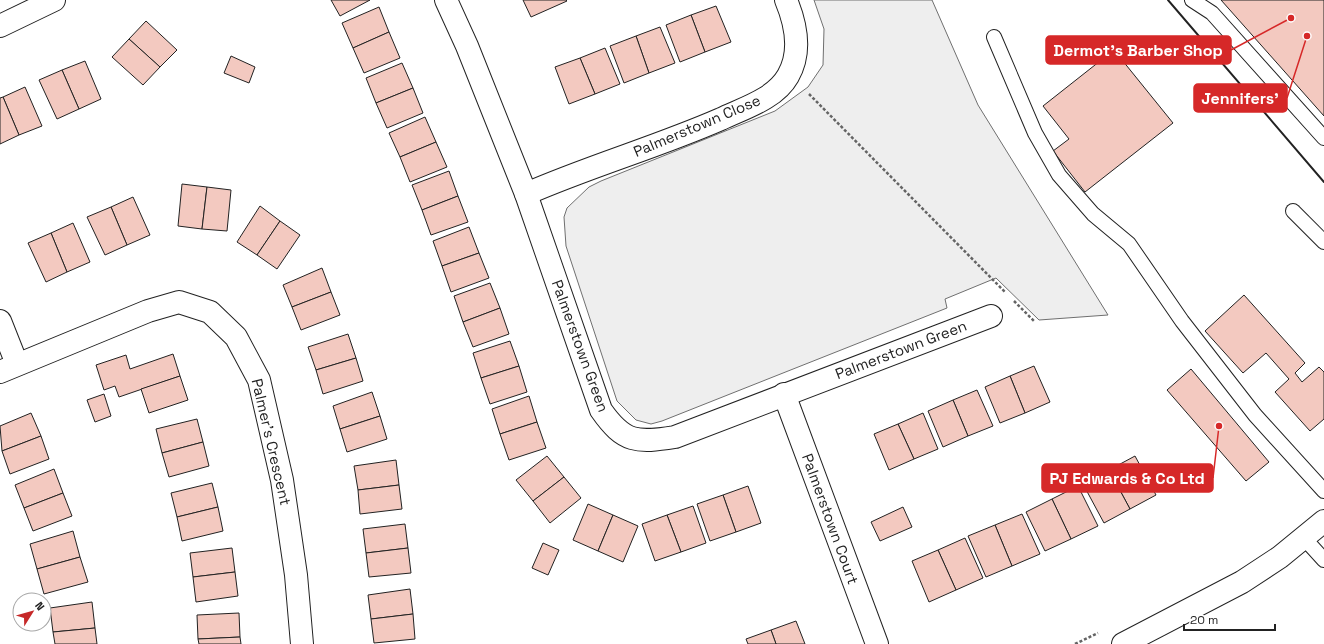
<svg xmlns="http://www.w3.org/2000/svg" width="1324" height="644" viewBox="0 0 1324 644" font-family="'Space Grotesk',sans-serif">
  <rect width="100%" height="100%" fill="#fff"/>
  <!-- green -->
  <polygon fill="#eee" stroke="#6f6f6f" points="814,0 932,0 978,105 1108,315 1039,320 996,278 945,299 947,308 662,421 651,424 636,420 617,401 566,246 564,217 567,208 589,187 601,181 775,111 808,87 823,65 824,29"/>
  <!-- building -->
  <g fill="#f3c9c0" stroke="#222">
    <polygon points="331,0 370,0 340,16"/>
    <polygon points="523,0 566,0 567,1 531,17"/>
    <polygon points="1221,0 1324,0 1324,116"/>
    <polygon points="716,6 731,42 705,52 691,15"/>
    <polygon points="379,7 389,32 353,48 342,23"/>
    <polygon points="691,15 705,52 680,62 666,25"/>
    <polygon points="146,21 177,50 160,67 129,39"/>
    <polygon points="660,27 675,63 649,73 636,36"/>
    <polygon points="389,32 400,58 364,73 353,48"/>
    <polygon points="636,36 649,73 624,83 610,46"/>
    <polygon points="129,39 160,67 143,85 112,57"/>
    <polygon points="605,48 620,84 595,94 580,58"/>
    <polygon points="1114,50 1173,123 1085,192 1053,151 1069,139 1043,106"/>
    <polygon points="231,56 255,67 249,83 224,73"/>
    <polygon points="580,58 595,94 569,104 555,67"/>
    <polygon points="85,61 101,99 79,109 62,70"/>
    <polygon points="402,63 413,88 376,103 366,78"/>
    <polygon points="62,70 79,109 57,119 39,80"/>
    <polygon points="25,87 42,126 19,135 3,97"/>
    <polygon points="413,88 423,113 387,128 376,103"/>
    <polygon points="3,97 19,135 0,144 0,98"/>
    <polygon points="425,117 436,142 400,157 389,133"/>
    <polygon points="436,142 447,167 410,182 400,157"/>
    <polygon points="449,171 458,196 422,210 412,185"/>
    <polygon points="182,184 207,187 202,229 178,226"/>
    <polygon points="207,187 231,190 227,231 202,229"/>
    <polygon points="458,196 468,222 431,235 422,210"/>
    <polygon points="133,197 150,235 127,245 111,207"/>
    <polygon points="260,206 280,221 257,255 237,242"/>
    <polygon points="111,207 127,245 105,255 87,217"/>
    <polygon points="280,221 300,235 277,269 257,255"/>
    <polygon points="73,223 90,262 67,272 51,233"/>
    <polygon points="469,227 479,253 442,266 433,241"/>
    <polygon points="51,233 67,272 46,282 28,243"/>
    <polygon points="479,253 489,278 451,292 442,266"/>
    <polygon points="322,268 331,292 292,307 283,285"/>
    <polygon points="490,283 500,308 463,322 454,296"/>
    <polygon points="331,292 340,315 301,330 292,307"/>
    <polygon points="1244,295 1305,363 1295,373 1302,382 1319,367 1324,372 1324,419 1310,431 1275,392 1289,379 1266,353 1243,373 1205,331"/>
    <polygon points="500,308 509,334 473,347 463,322"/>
    <polygon points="348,334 356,358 316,370 308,347"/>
    <polygon points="510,341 519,366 481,378 473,353"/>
    <polygon points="173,354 180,376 119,397 115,386 104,390 96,365 126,355 130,369"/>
    <polygon points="356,358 363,381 323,394 316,370"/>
    <polygon points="519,366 527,392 490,404 481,378"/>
    <polygon points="1034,366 1050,402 1025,413 1010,376"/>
    <polygon points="1191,369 1269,462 1246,481 1167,390"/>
    <polygon points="180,376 188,400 149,413 141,389"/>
    <polygon points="1010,376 1025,413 1000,423 985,387"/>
    <polygon points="977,390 993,426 968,436 953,400"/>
    <polygon points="372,392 380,416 340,429 333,406"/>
    <polygon points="104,394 111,416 95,422 87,400"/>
    <polygon points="529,396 537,422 500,434 492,409"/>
    <polygon points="953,400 968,436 943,447 928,411"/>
    <polygon points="31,413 41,436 2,451 0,426"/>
    <polygon points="923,413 938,449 914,459 898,424"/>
    <polygon points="380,416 387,439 347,452 340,429"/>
    <polygon points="197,419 203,442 162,453 156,429"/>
    <polygon points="537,422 546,448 509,460 500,434"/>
    <polygon points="898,424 914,459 889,470 874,434"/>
    <polygon points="41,436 49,459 10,474 2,451"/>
    <polygon points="203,442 209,466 169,477 162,453"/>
    <polygon points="547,456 564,477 533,501 516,480"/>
    <polygon points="1135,456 1156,495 1130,509 1109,470"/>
    <polygon points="396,460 399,485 358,490 354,466"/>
    <polygon points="54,469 63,493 24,508 15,485"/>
    <polygon points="1109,470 1130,509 1104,523 1083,484"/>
    <polygon points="564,477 581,498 550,523 533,501"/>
    <polygon points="212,483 218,507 177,517 171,493"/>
    <polygon points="399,485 402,509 360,514 358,490"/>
    <polygon points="748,486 761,523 736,532 723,495"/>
    <polygon points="1078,486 1098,526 1071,539 1052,499"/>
    <polygon points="63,493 72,516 33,531 24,508"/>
    <polygon points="723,495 736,532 710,541 697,504"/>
    <polygon points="1052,499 1071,539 1045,551 1026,512"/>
    <polygon points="588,504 613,515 598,551 573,540"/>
    <polygon points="693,506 706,543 681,552 667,515"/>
    <polygon points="218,507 223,531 182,541 177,517"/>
    <polygon points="903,507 912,527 880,541 871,522"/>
    <polygon points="1022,514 1040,554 1012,566 995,525"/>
    <polygon points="613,515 638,526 623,562 598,551"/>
    <polygon points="667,515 681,552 655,561 642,524"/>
    <polygon points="405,524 408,548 366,553 363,529"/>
    <polygon points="995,525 1012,566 986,577 968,536"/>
    <polygon points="73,531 80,557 37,569 30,544"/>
    <polygon points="965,538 983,578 956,590 938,550"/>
    <polygon points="543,543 559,550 548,575 532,568"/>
    <polygon points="232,548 235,572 193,577 190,553"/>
    <polygon points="408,548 411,573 369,577 366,553"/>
    <polygon points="938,550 956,590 929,602 912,561"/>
    <polygon points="80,557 88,582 44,594 37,569"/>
    <polygon points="235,572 238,596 196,602 193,577"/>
    <polygon points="410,589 413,614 371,619 368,595"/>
    <polygon points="92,602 95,628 53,632 50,608"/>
    <polygon points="239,613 240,637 198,639 197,615"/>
    <polygon points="413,614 415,639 374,643 371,619"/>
    <polygon points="796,621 805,644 776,644 771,630"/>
    <polygon points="95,628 97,644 55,644 53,632"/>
    <polygon points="771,630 776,644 748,644 746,639"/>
    <polygon points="240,637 241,644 199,644 198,639"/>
  </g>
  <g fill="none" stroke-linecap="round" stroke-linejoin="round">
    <defs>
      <g id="lane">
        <polyline points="1192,0 1212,13 1324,138"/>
        <polyline points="994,37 1035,133 1059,175 1093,214 1129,244 1182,321 1255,415 1324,491"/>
        <polyline points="1293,211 1324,242"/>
        <polyline points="1304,538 1324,560"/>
      </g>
      <g id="street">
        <path d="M446,0L467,46L526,194L601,410C624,443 637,443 675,437L991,316"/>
        <polyline points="0,26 54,0"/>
        <path d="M526,194C590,166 657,147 721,119C744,108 775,99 788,76C802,52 796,24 786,0"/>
        <polyline points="0,321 17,364"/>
        <polyline points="0,372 148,311 179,302 210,312 236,337 259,380 282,480 296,575 302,644"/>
        <polyline points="784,394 877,644"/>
      </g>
      <polyline id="secondary" points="1123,644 1242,582 1280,557 1324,521"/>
    </defs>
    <!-- lane casing -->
    <use href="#lane" stroke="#222" stroke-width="16"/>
    <!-- street casing -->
    <use href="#street" stroke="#222" stroke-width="24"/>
    <!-- secondary casing -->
    <use href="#secondary" stroke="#222" stroke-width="24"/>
    <!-- path -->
    <g stroke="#646464" stroke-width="2.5" stroke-dasharray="3 2" stroke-linecap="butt">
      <polyline points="809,94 1005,292"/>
      <polyline points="1014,301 1034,321"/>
      <polyline points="1075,644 1098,633"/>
    </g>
    <!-- lane -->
    <use href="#lane" stroke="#fff" stroke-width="14"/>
    <!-- street -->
    <use href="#street" stroke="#fff" stroke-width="22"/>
    <!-- secondary -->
    <use href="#secondary" stroke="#fff" stroke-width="22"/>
    <!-- wall -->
    <polyline stroke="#222" stroke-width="2" points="1168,0 1324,182"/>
  </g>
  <g text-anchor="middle" stroke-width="3" stroke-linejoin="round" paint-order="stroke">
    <!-- street labels -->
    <g font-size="15" fill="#222" stroke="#fff">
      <text transform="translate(697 126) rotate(-23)" y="5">Palmerstown Close</text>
      <text transform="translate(580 346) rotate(70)" y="5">Palmerstown Green</text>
      <text transform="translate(901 350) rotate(-21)" y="5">Palmerstown Green</text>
      <text transform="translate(271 442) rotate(77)" y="5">Palmer's Crescent</text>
      <text transform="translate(830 519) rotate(70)" y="5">Palmerstown Court</text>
    </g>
  </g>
  <!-- callouts -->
  <path fill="none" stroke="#d62828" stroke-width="1.5" d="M1291 18L1231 50M1307 36L1287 98M1219 426L1213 478"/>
  <g fill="#d62828" stroke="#fff" stroke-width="1.5">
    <circle cx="1291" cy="18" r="4"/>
    <circle cx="1307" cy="36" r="4"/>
    <circle cx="1219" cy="426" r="4"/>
  </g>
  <g fill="#d62828" stroke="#d62828" stroke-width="1.5">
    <rect x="1046" y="36" width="185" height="28" rx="4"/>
    <rect x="1194" y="84" width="93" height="28" rx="4"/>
    <rect x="1042" y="464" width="171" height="28" rx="4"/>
  </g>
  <g font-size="16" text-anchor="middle" font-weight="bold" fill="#fff">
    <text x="1138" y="56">Dermot's Barber Shop</text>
    <text x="1240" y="104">Jennifers'</text>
    <text x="1127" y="484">PJ Edwards &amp; Co Ltd</text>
  </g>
  <!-- north arrow -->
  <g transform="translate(32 612) rotate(53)"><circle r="19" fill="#ffffff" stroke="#a7a7a7"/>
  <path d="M0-3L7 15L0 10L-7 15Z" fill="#c62828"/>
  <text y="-6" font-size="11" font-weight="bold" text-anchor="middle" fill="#222222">N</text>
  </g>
  <!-- scale -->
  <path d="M1184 624v6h91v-6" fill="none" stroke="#222222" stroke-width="2"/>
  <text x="1190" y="624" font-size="12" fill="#222222" stroke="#ffffff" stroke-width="3" paint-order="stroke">20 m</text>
</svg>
